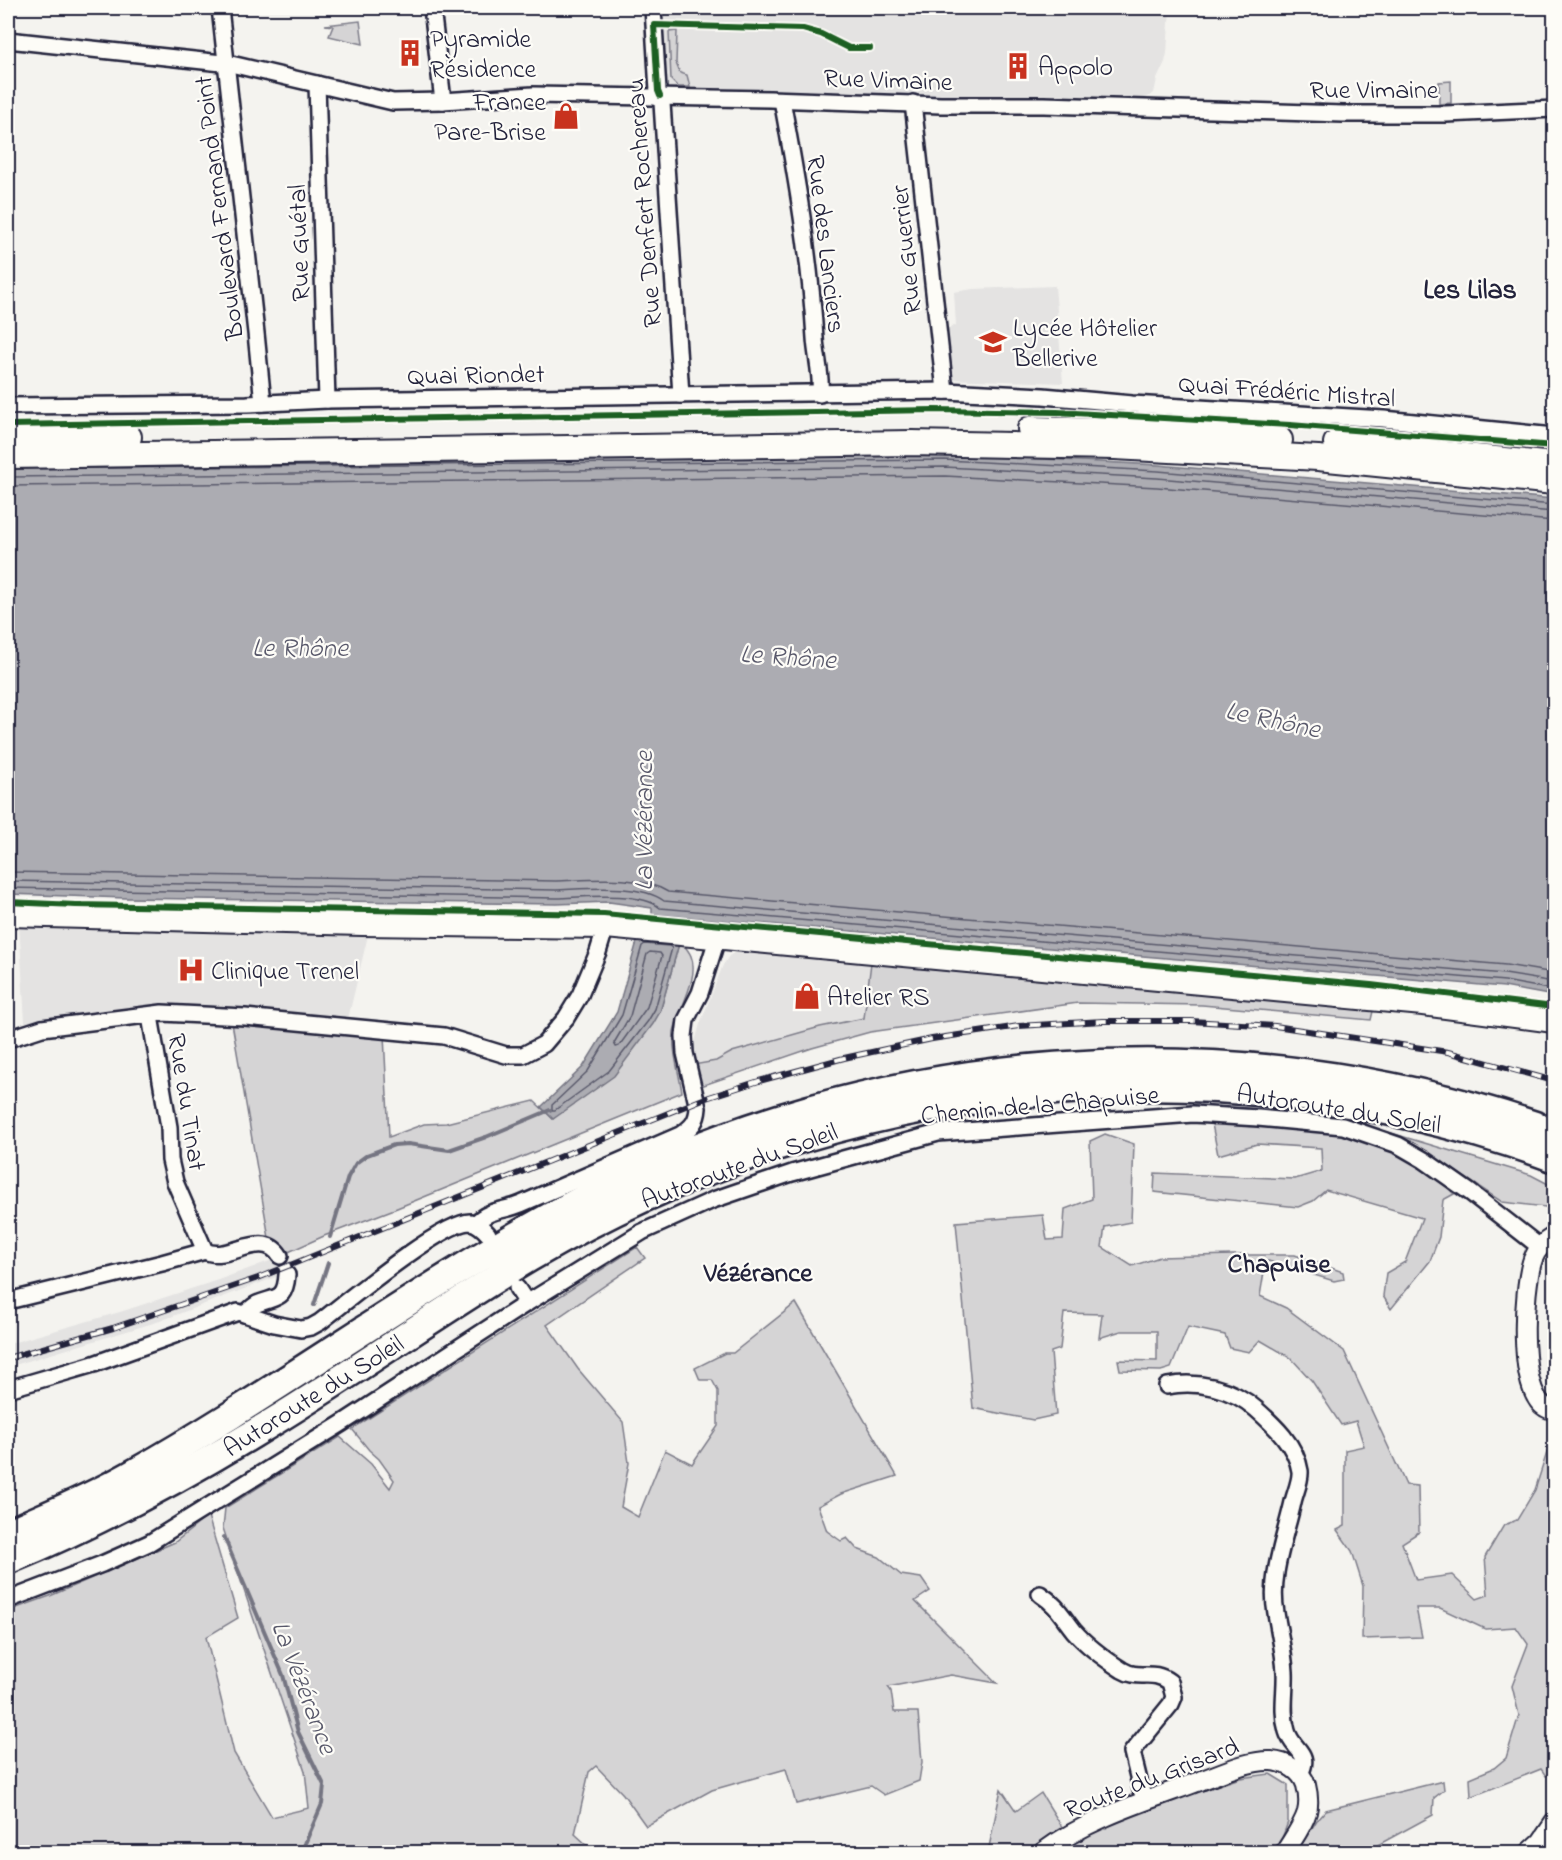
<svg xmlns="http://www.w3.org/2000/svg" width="1562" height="1860" viewBox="0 0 1562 1860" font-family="'Indie Flower',sans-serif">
  <rect width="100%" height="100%" fill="#f4f3ef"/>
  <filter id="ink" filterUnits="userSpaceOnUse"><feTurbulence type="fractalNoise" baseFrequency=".0167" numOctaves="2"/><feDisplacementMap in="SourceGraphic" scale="12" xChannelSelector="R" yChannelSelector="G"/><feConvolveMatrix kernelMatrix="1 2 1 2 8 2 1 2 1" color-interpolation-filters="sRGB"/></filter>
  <g filter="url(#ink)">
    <!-- built -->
    <g fill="#e4e3e2">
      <polygon points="659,8 1170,8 1167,53 1165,62 1157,79 1154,93 1140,102 900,95 668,91 664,87"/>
      <polygon points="1055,286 1063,383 948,379 943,332 952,326 956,326 954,292 973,289"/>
      <polygon points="19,923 369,931 347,1023 71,1018 25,1022"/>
      <polygon points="737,951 871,963 864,1018 820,1027 732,1052 716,1061 693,1065 693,1049 700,1024 723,965 729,956"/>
      <polygon points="275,1259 281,1275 160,1321 8,1367 8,1344 120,1312 218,1280"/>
    </g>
    <!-- green -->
    <g fill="#d5d4d5" stroke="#7c7b88" stroke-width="1.5">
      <polygon points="360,21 363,44 329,36 333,26 325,25"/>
      <polygon points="677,31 676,63 680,73 687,75 690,87 678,87 671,80 669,32"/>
      <polygon points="1451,81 1451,103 1439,104 1439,82"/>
      <path d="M680,940C684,945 689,951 691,956C700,978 678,1010 674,1032C672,1051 679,1073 682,1092L397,1208L324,1236L284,1254L278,1244L269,1238L232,1023L384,1035L389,1137L424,1124L446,1123L534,1101L553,1119L660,1012Z"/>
      <polygon points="871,963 926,969 1374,1007 1371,1020 1202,1005 1078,1003 870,1032 812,1048 698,1087 693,1065 716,1061 732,1052 820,1027 864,1018"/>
      <path d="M1212,1124C1287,1126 1356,1126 1423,1166C1434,1173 1444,1185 1454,1194L1443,1200L1439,1237L1430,1261L1391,1309L1383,1296L1386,1273L1405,1262L1422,1218L1326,1190L1313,1201L1298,1207L1154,1192L1155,1173L1295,1179L1322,1171L1321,1148L1257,1144L1218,1155Z"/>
      <polygon points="1371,1127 1531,1175 1554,1187 1554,1208 1502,1202 1422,1149"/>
      <polygon points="1105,1134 1134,1144 1131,1222 1105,1227 1102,1247 1132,1266 1160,1257 1232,1255 1295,1255 1343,1272 1344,1279 1334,1281 1268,1261 1265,1266 1260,1296 1286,1308 1344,1351 1406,1485 1418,1486 1419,1532 1402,1543 1416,1580 1452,1575 1477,1599 1488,1595 1485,1557 1504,1525 1517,1520 1535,1490 1551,1440 1554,1435 1554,1770 1546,1776 1541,1769 1471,1797 1470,1778 1494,1768 1506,1758 1519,1715 1512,1686 1528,1644 1516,1627 1485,1629 1440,1608 1416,1608 1422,1637 1362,1639 1363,1586 1352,1551 1337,1530 1345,1526 1345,1450 1364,1446 1356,1421 1341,1425 1312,1381 1291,1358 1260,1340 1249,1352 1230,1348 1225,1335 1188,1327 1171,1368 1161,1371 1120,1370 1118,1360 1157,1361 1157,1331 1121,1331 1099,1338 1102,1314 1064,1313 1060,1349 1051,1352 1056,1415 1033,1420 973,1408 956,1222 1043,1215 1047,1240 1063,1239 1065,1209 1092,1199 1090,1141"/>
      <polygon points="637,1247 645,1258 547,1325 578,1369 623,1422 629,1463 621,1507 638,1517 665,1450 692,1464 718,1426 718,1391 712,1380 700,1380 695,1368 725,1353 733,1353 796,1303 897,1476 841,1494 818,1506 827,1531 841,1541 847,1538 857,1549 879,1557 901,1575 921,1578 930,1591 915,1601 997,1683 951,1675 888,1687 891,1691 894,1712 918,1712 922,1762 919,1781 884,1795 871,1786 796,1804 786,1769 712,1790 646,1826 623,1794 596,1766 589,1772 575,1834 587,1845 591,1852 8,1852 8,1611 50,1596 175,1542 208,1516 238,1618 206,1637 234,1753 272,1817 309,1808 305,1771 223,1528 225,1508 340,1437 371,1464 390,1488 394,1480 379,1459 369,1450 352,1429"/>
      <polygon points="1270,1774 1288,1785 1288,1822 1277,1852 1059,1852 1056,1848 1086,1833 1152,1807 1240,1778"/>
      <polygon points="1443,1781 1444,1790 1434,1798 1433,1815 1365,1852 1297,1852 1317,1820 1326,1810"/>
      <polygon points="1001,1789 1016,1811 1041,1793 1064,1830 1032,1852 988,1852"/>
    </g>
    <!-- water -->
    <g fill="#acacb2" stroke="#757582" stroke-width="1.5">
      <polygon points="945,454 1158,465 1554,499 1554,996 1504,987 652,914 652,908 609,902 557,904 126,898 8,894 8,464"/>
      <polygon points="638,938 680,940 660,1012 653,1024 614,1076 553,1119 541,1107 583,1067 617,1012"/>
    </g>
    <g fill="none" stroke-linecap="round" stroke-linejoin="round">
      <!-- shore -->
      <g stroke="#59596b" stroke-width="1.5">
        <polyline points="8,469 945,460 1158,471 1554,505"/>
        <polyline points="8,477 945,467 1157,478 1554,512"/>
        <polyline points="8,486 945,476 1157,487 1554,521"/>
        <path d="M8,872L556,881C590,880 638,874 668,892L1506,965L1554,973"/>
        <path d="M8,881L556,890C586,889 640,883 664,901L1505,974L1554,982"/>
        <path d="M8,888L556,898C582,897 641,891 660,908L1505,981L1554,990"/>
        <polygon points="645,944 669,946 672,948 655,1009 648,1021 609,1071 555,1110 552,1110 552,1105 588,1071 622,1015 642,946"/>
        <polygon points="650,952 660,953 662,956 647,1007 619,1046 616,1047 614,1043 630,1016 647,954"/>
      </g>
      <!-- stream -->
      <g stroke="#757582" stroke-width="4">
        <polyline points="330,1237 348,1177 356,1163 367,1155 394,1145 408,1144 449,1150 486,1137 550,1110"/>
        <polyline points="314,1305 328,1263"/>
        <polyline points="224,1537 283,1675 298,1732 324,1785 322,1804 304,1846 303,1852"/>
      </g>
      <defs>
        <g id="minor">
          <polyline points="220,8 256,333 263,403"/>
          <polyline points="432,8 443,101"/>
          <polyline points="653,8 658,91 662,103 681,395"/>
          <polyline points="8,40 231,64 393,102 443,101 533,95 770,99 941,105 1044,105 1343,114 1446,114 1554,109"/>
          <polyline points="317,84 327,400"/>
          <path d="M782,100C797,181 810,256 815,338C816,357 822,375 820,394"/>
          <polyline points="913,103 945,391"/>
          <polyline points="8,406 247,404 327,400 945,391 1043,396 1132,404 1384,419 1554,436"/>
          <path d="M150,1016L169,1127L170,1160L175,1182L205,1251C228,1263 262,1228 280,1256"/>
          <polyline points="8,1039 42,1028 162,1013 245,1017 444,1036 506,1055 523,1055 544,1044 566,1018 580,995 598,952 606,926"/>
          <path d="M476,1223C489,1209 505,1211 521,1204L680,1135C692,1127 697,1122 698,1108L685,1053L684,1036L686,1020L700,993L718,936"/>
          <polyline points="517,1288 527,1303"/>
          <polyline points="8,1301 162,1263 205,1251"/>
          <path d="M245,1314C249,1310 253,1306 257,1304C276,1296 285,1301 287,1275"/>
          <path d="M1167,1386C1198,1380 1232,1388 1256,1409C1274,1425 1296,1445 1300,1471C1301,1480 1295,1493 1293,1502C1285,1538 1269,1577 1276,1613C1279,1632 1284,1652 1285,1672C1286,1691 1281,1711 1287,1731C1292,1750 1312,1752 1300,1774"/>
          <path d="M8,1389L94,1364L238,1312L274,1324L301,1329L311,1327L320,1322C347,1301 442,1222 470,1222C478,1223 483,1228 488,1234"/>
          <path d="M1040,1594C1057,1605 1062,1616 1074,1631C1087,1646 1105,1659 1122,1670C1140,1681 1151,1668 1170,1682L1174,1697L1171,1704L1132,1752L1144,1801"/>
          <polyline points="8,1600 102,1564 149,1543 341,1424 527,1303 642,1232 713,1200 792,1173 938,1133 1193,1114 1258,1118 1343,1126 1398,1145 1424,1160 1471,1193 1540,1247"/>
        </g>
        <g id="tertiary">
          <path d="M1554,1236C1545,1241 1537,1249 1533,1259C1523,1286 1515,1408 1554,1410"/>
          <path d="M1043,1852C1089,1818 1146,1801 1200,1781C1222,1773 1248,1760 1271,1761C1286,1762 1301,1770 1306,1785C1308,1793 1309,1804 1307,1812C1303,1826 1292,1840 1285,1852"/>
          <polyline points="1530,1852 1541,1842 1554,1823"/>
        </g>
        <g id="primary">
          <polyline points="1030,429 1143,432 1280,440"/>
          <polyline points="8,437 129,437"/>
          <polyline points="1336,443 1554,465"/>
          <polyline points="8,456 912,443 1115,447 1318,458 1554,482"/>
          <polyline points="8,914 362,923 606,926 1423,1003 1554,1020"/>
        </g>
        <g id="motorway">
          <path d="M8,1533C48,1515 90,1498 129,1476C280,1391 419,1286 572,1205C871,1045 1235,1019 1554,1132"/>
          <path d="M8,1560C93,1525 174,1482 253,1434C347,1378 435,1314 529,1258C838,1075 1216,1034 1554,1158"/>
        </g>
      </defs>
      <!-- minor casing -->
      <use href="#minor" stroke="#22223b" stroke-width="20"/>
      <!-- tertiary casing -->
      <use href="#tertiary" stroke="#22223b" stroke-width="22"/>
      <!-- primary casing -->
      <use href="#primary" stroke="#22223b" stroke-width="28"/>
      <!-- motorway casing -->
      <use href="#motorway" stroke="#22223b" stroke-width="32"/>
      <!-- minor -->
      <use href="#minor" stroke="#fdfcf7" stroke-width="15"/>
      <!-- tertiary -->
      <use href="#tertiary" stroke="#fdfcf7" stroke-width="18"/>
      <!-- primary -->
      <use href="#primary" stroke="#fdfcf7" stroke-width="24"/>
      <!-- motorway -->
      <use href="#motorway" stroke="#fdfcf7" stroke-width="27"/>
      <defs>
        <polyline id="rail" points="8,1358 113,1328 258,1278 703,1099 759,1081 844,1058 932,1039 1019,1026 1103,1021 1191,1021 1275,1026 1448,1052 1554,1081"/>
      </defs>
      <!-- rail casing -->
      <use href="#rail" stroke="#22223b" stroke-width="6"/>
      <!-- rail -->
      <use href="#rail" stroke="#fdfcf7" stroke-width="4" stroke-dasharray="11" stroke-linecap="butt"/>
      <defs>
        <g id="cycleway">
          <polyline points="660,96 658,91 654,25 803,29 821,34 849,48 870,48"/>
          <polyline points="8,425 934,410 1057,412 1290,425 1554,446"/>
          <polyline points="8,902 76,905 604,914 1371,985 1554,1007"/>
        </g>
      </defs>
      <!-- cycleway casing -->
      <use href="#cycleway" stroke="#fdfcf7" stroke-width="10"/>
      <!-- cycleway -->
      <use href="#cycleway" stroke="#1b5e20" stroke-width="6"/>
    </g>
  </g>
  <!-- icons -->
  <defs>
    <symbol id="building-bare" viewBox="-9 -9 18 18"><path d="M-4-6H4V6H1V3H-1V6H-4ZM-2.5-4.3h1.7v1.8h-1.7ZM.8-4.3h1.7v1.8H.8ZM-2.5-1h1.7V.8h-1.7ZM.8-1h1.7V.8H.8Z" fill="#c8321e" stroke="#fdfcf7" stroke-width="2.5" paint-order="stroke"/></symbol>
    <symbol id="shop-bare" viewBox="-9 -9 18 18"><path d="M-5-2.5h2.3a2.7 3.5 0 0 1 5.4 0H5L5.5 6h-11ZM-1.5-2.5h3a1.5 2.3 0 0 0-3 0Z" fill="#c8321e" stroke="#fdfcf7" stroke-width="2.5" paint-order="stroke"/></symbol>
    <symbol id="school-bare" viewBox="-9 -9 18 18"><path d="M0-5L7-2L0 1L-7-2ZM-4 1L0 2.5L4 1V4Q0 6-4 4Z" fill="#c8321e" stroke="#fdfcf7" stroke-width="2.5" paint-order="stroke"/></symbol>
    <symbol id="hospital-bare" viewBox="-9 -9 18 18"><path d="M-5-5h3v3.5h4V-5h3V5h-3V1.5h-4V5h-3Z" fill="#c8321e" stroke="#fdfcf7" stroke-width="2.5" paint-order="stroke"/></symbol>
  </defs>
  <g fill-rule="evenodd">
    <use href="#building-bare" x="391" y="34" width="38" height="38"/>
    <use href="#building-bare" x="999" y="47" width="38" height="38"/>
    <use href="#shop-bare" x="547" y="97" width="38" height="38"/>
    <use href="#school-bare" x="974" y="323" width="38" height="38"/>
    <use href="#hospital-bare" x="172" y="951" width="38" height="38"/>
    <use href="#shop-bare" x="788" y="977" width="38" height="38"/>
  </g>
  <g text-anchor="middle" stroke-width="4.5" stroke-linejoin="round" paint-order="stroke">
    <!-- poi labels -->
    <g font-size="26" fill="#22223b" stroke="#fdfcf7" text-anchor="start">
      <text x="430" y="47">Pyramide<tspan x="430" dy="30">Résidence</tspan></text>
      <text x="1038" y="75">Appolo</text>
      <text x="546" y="110" text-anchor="end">France<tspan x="546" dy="30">Pare-Brise</tspan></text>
      <text x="1013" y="336">Lycée Hôtelier<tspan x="1013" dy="30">Bellerive</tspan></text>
      <text x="211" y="979">Clinique Trenel</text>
      <text x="827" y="1005">Atelier RS</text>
    </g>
    <!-- street labels -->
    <g font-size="26" fill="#22223b" stroke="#fdfcf7">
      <text transform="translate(888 79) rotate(2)" y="9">Rue Vimaine</text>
      <text x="1374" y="98">Rue Vimaine</text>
      <text transform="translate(643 203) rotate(-94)" y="9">Rue Denfert Rochereau</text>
      <text transform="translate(218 208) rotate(-97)" y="9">Boulevard Fernand Point</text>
      <text transform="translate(298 243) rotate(-92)" y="9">Rue Guétal</text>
      <text transform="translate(827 244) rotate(83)" y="9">Rue des Lanciers</text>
      <text transform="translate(905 250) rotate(-96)" y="9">Rue Guerrier</text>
      <text transform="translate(476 374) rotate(-1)" y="9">Quai Riondet</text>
      <text transform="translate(1287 390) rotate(4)" y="9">Quai Frédéric Mistral</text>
      <text transform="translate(188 1102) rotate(81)" y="9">Rue du Tinat</text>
      <text transform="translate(1040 1104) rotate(-5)" y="9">Chemin de la Chapuise</text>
      <text transform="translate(1339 1108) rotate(9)" y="9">Autoroute du Soleil</text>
      <text transform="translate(739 1165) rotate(-20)" y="9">Autoroute du Soleil</text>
      <text transform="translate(313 1395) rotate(-32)" y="9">Autoroute du Soleil</text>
      <text transform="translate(1151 1777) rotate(-21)" y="9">Route du Grisard</text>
    </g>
    <!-- water labels -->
    <g font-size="27" font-style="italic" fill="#59596b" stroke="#fdfcf7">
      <text x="300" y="656">Le Rhône</text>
      <text transform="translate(788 656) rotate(4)" y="9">Le Rhône</text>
      <text transform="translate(1273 719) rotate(12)" y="9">Le Rhône</text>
      <text transform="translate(643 821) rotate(-90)" y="9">La Vézérance</text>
      <text transform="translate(305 1687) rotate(69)" y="9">La Vézérance</text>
    </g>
    <!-- neighbourhood labels -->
    <g font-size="27" font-weight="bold" fill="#22223b" stroke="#fdfcf7">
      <text x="1279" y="1272">Chapuise</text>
      <text x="758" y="1281">Vézérance</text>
    </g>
    <!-- quarter labels -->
    <g font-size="28" font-weight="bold" fill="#22223b" stroke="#fdfcf7">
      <text x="1470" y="298">Les Lilas</text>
    </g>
  </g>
  <!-- margin -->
  <rect width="1562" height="1860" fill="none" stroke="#fdfcf7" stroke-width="30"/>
  <rect x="15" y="15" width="1532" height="1830" fill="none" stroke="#22223b" stroke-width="2" filter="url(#ink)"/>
</svg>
